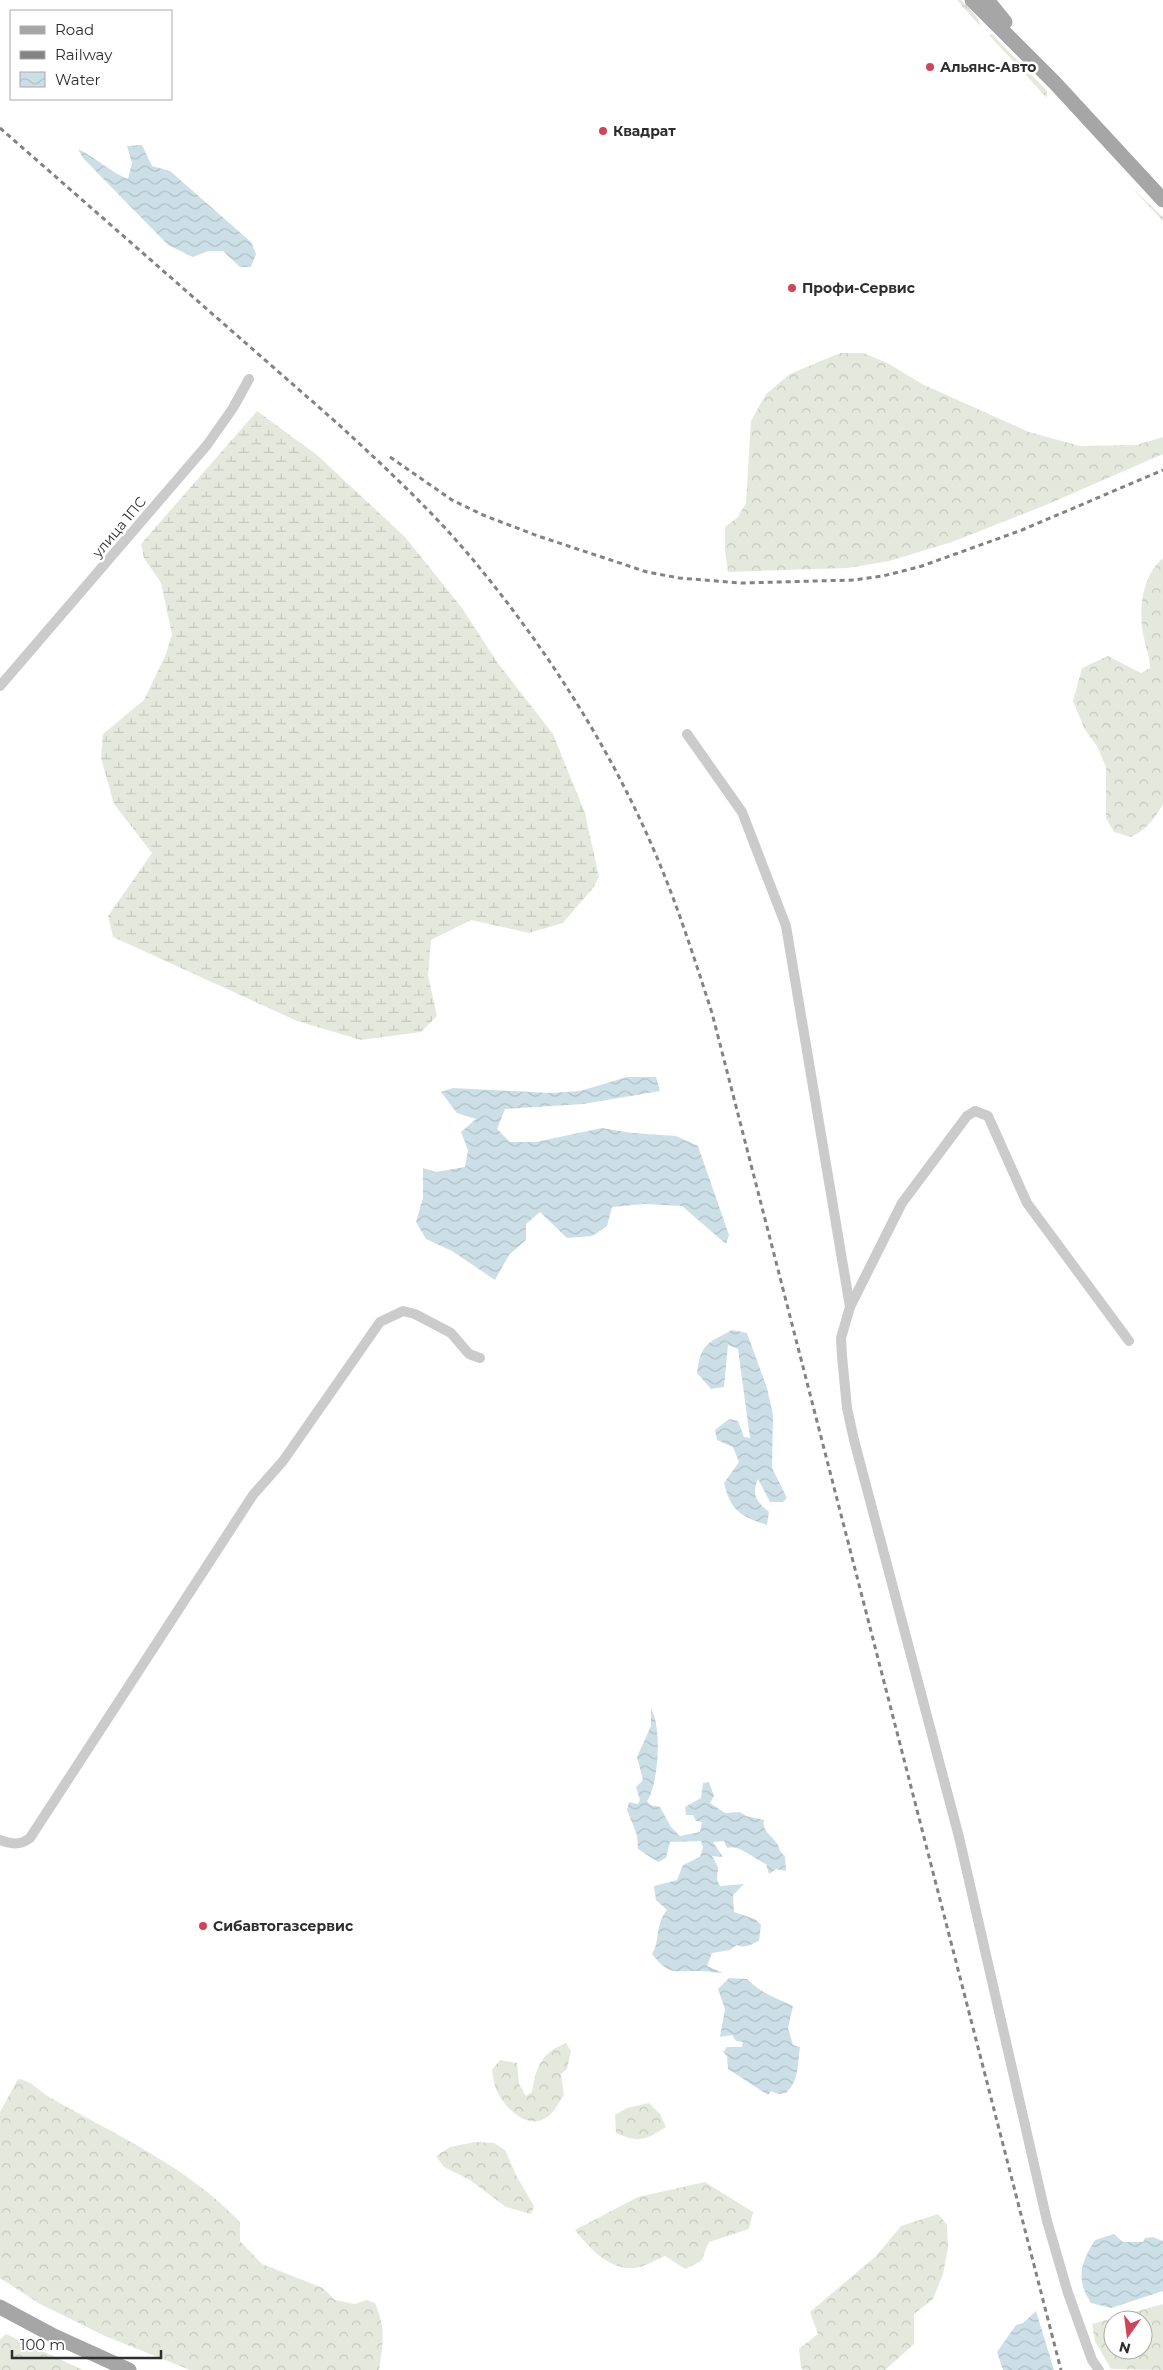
<svg xmlns="http://www.w3.org/2000/svg" width="1163" height="2370" viewBox="0 0 1163 2370" font-family="Montserrat,sans-serif">
  <defs>
    <pattern id="grass-tufts" width="24" height="20" patternUnits="userSpaceOnUse" patternTransform="scale(1.25)"><rect width="24" height="20" fill="#e5e9dd"/><path d="M3 7l-1-3M5 7V3M7 7l1-3M15 17l-1-3M17 17v-4M19 17l1-3" fill="none" stroke="#c5c8be"/></pattern>
    <pattern id="forest-crowns" width="20" height="18" patternUnits="userSpaceOnUse" patternTransform="scale(1.25)"><rect width="20" height="18" fill="#e5e9dd"/><path d="M2 6a3 3 0 1 1 6 0M12 15a3 3 0 1 1 6 0" fill="none" stroke="#c5c8be"/></pattern>
    <pattern id="wetland-marsh" width="20" height="14" patternUnits="userSpaceOnUse" patternTransform="scale(1.25)"><rect width="20" height="14" fill="#e5e9dd"/><path d="M1 5h8M5 5V1M11 12h8M15 12V8" fill="none" stroke="#c5c8be"/></pattern>
    <pattern id="water-waves" width="16" height="10" patternUnits="userSpaceOnUse" patternTransform="scale(1.25)"><rect width="16" height="10" fill="#ccdfe7"/><path d="M0 5q4-4 8 0t8 0" fill="none" stroke="#b0c0c6"/></pattern>
  </defs>
  <rect width="100%" height="100%" fill="#fff"/>
  <!-- grass -->
  <g fill="url(#grass-tufts)">
    <path d="M957,0H961C968,7 979,16 980,26Z"/>
    <polygon points="992,34 1047,91 1047,98 989,35"/>
    <polygon points="1130,186 1163,217 1163,221"/>
  </g>
  <!-- forest -->
  <g fill="url(#forest-crowns)" fill-rule="evenodd">
    <polygon points="840,353 864,353 889,364 924,385 1029,432 1080,446 1136,445 1163,437 1163,454 1046,505 952,542 889,561 848,568 728,572 725,550 725,527 738,517 746,503 751,421 766,394 790,374"/>
    <path d="M1163,558V804C1154,820 1147,829 1131,837L1114,832L1106,818V767L1097,746L1085,730L1073,701L1082,668L1108,656L1141,673L1150,668C1150,657 1146,649 1144,638C1138,612 1141,577 1163,558Z"/>
    <path d="M566,2043L571,2051L567,2069L561,2074L564,2095C559,2102 554,2113 547,2117C528,2131 506,2109 498,2093C494,2086 493,2077 492,2070L500,2060L517,2063L519,2084L526,2096L532,2092C536,2067 541,2053 566,2043Z"/>
    <path d="M18,2079C31,2080 40,2092 51,2098C116,2135 188,2167 240,2222V2241L262,2264L323,2288L335,2300L355,2304L367,2300L375,2303C386,2328 383,2344 379,2370H190L105,2336L40,2304L0,2278V2112Z"/>
    <path d="M649,2103L660,2114L666,2127C644,2141 639,2143 616,2133L615,2115L627,2108Z"/>
    <polygon points="475,2142 494,2143 505,2150 517,2177 534,2206 531,2214 506,2207 470,2180 444,2167 436,2156 450,2147"/>
    <path d="M705,2182L753,2212L749,2229L709,2242L701,2261L685,2269L665,2256C657,2259 648,2265 640,2267C613,2274 590,2249 575,2230L638,2197Z"/>
    <polygon points="938,2214 947,2225 948,2248 943,2274 933,2299 914,2314 914,2344 885,2370 804,2370 801,2368 799,2349 818,2334 810,2312 876,2256 901,2226"/>
    <path d="M1163,2304V2370L1111,2369L1095,2341L1092,2324ZM1113,2320H1143V2350H1113Z"/>
    <polygon points="6,2334 83,2370 0,2370 0,2339"/>
  </g>
  <!-- wetland -->
  <polygon fill="url(#wetland-marsh)" points="257,411 317,455 405,537 462,608 497,662 553,734 585,813 599,877 593,888 563,923 529,933 471,920 431,940 428,975 437,1016 421,1032 361,1040 297,1021 113,937 108,916 152,853 114,804 101,758 103,734 144,700 166,654 172,634 161,583 144,558 141,544"/>
  <!-- water -->
  <g fill="url(#water-waves)">
    <path d="M142,145L152,166L170,171L251,242L256,254L251,267H240L223,251H208L193,257L168,245L83,158L78,149C96,158 110,172 128,179L132,163L127,146Z"/>
    <polygon points="627,1077 656,1077 660,1091 583,1104 505,1109 497,1129 510,1142 536,1142 602,1128 632,1133 676,1136 698,1146 729,1235 726,1244 682,1206 645,1204 612,1207 607,1226 592,1236 567,1238 540,1212 526,1224 526,1240 509,1255 495,1280 452,1251 426,1239 416,1222 423,1198 423,1168 436,1172 465,1167 468,1150 461,1132 476,1119 457,1113 441,1092 453,1088 551,1093 580,1091"/>
    <path d="M732,1330L747,1333L767,1388L773,1415L772,1468L787,1498L783,1502H770L758,1479C751,1495 757,1502 769,1512L767,1525C741,1516 731,1512 724,1483L739,1462L733,1447L717,1440L715,1430L729,1419L738,1421L744,1437L750,1438L738,1349L728,1345L724,1387L711,1389L697,1373C701,1344 706,1344 732,1330Z"/>
    <path d="M651,1709C662,1725 659,1784 647,1801L650,1805L660,1807L671,1827L680,1836L700,1832L702,1822L696,1821L693,1815H686L685,1807L701,1798L703,1783L709,1782L714,1796L710,1803L725,1813L740,1812L746,1816L764,1820C762,1831 770,1834 776,1842C780,1847 779,1852 785,1856L786,1871L776,1869L769,1874L766,1864C755,1860 739,1844 727,1848L724,1841L713,1842L723,1857L712,1856L718,1867L717,1880L720,1886L744,1884L733,1895L734,1912L755,1919L761,1925L759,1941C751,1944 746,1949 737,1945L730,1950L712,1953L707,1966L723,1973C715,1973 707,1971 700,1971C674,1970 670,1977 652,1954C661,1940 654,1926 667,1910L656,1900L654,1886L677,1880L683,1865L700,1857L703,1847L701,1841L670,1842L666,1858L658,1862L638,1849L637,1835L627,1810L629,1802L638,1804L640,1800L636,1787L643,1780L637,1757L651,1726Z"/>
    <path d="M729,1978L747,1979C762,1994 775,1997 793,2006L788,2028L793,2045L800,2047C797,2064 800,2079 786,2093L778,2094L771,2091L768,2095L728,2069L727,2056L723,2052L727,2047H742L743,2042L736,2041L732,2035L720,2037L725,2009L718,1989Z"/>
    <path d="M1114,2234L1123,2242H1143L1145,2238L1153,2237L1163,2241V2291L1111,2308L1091,2303C1075,2278 1081,2263 1095,2240Z"/>
    <polygon points="1036,2311 1054,2370 1003,2370 997,2352 1016,2325 1023,2323"/>
  </g>
  <g fill="none" stroke-linecap="round" stroke-linejoin="round">
    <!-- minor -->
    <g stroke="#cbcbcb" stroke-width="10">
      <polyline points="0,686 207,445 233,408 249,379"/>
      <polyline points="687,734 742,812 786,926 850,1307"/>
      <path d="M0,1840C12,1844 19,1846 30,1838L253,1495L283,1461L380,1322L403,1311L415,1314L451,1333L469,1354L480,1358"/>
      <polyline points="1099,2370 1092,2360 1068,2293 1047,2221 959,1837 854,1440 847,1408 842,1356 841,1338 850,1307 902,1203 967,1116 975,1111 988,1116 1027,1203 1129,1341"/>
    </g>
    <!-- primary -->
    <g stroke="#a6a6a6" stroke-width="15">
      <polyline points="972,0 1055,83 1163,200"/>
      <polyline points="987,0 1005,22"/>
      <polyline points="0,2307 54,2336 129,2370"/>
    </g>
    <!-- rail -->
    <g stroke="#838383" stroke-width="3" stroke-dasharray="5 4" stroke-linecap="butt">
      <path d="M0,128L337,423C388,470 440,518 483,572C557,663 622,768 665,877C683,922 697,967 712,1013L1061,2370"/>
      <polyline points="390,457 452,500 483,515 538,536 647,572 679,578 741,583 854,580 883,576 922,566 1022,530 1163,470"/>
    </g>
  </g>
  <!-- markers -->
  <g fill="#cf465b" stroke="#fff" stroke-width="2">
    <circle cx="930" cy="67" r="5"/>
    <circle cx="603" cy="131" r="5"/>
    <circle cx="792" cy="288" r="5"/>
    <circle cx="203" cy="1926" r="5"/>
  </g>
  <g text-anchor="middle" stroke-width="5" stroke-linejoin="round" paint-order="stroke">
    <!-- poi labels -->
    <g font-size="14" font-weight="bold" fill="#2e2e2e" stroke="#fff" text-anchor="start">
      <text x="940" y="72">Альянс-Авто</text>
      <text x="613" y="136">Квадрат</text>
      <text x="802" y="293">Профи-Сервис</text>
      <text x="213" y="1931">Сибавтогазсервис</text>
    </g>
    <!-- street labels -->
    <g font-size="14" fill="#2e2e2e" stroke="#fff">
      <text transform="translate(119 527) rotate(-50)" y="5">улица 1ПС</text>
    </g>
  </g>
  <!-- legend -->
  <rect x="10" y="10" width="162" height="90" fill="#ffffff" stroke="#ababab"/>
  <rect x="20" y="26" width="25" height="8" fill="#a6a6a6" stroke="#ababab"/>
  <text x="55" y="35" font-size="15" fill="#2e2e2e">Road</text>
  <rect x="20" y="51" width="25" height="8" fill="#838383" stroke="#ababab"/>
  <text x="55" y="60" font-size="15" fill="#2e2e2e">Railway</text>
  <rect x="20" y="72" width="25" height="15" fill="url(#water-waves)" stroke="#ababab"/>
  <text x="55" y="85" font-size="15" fill="#2e2e2e">Water</text>
  <!-- north arrow -->
  <g transform="translate(1128 2335) rotate(194)"><circle r="24" fill="#ffffff" stroke="#ababab"/>
  <path d="M0-4L9 19L0 12L-9 19Z" fill="#cf465b"/>
  <text y="-8" font-size="14" font-weight="bold" text-anchor="middle" fill="#2e2e2e">N</text>
  </g>
  <!-- scale -->
  <path d="M12 2350v8h149v-8" fill="none" stroke="#2e2e2e" stroke-width="2.5"/>
  <text x="20" y="2350" font-size="15" fill="#2e2e2e" stroke="#ffffff" stroke-width="4" paint-order="stroke">100 m</text>
</svg>
